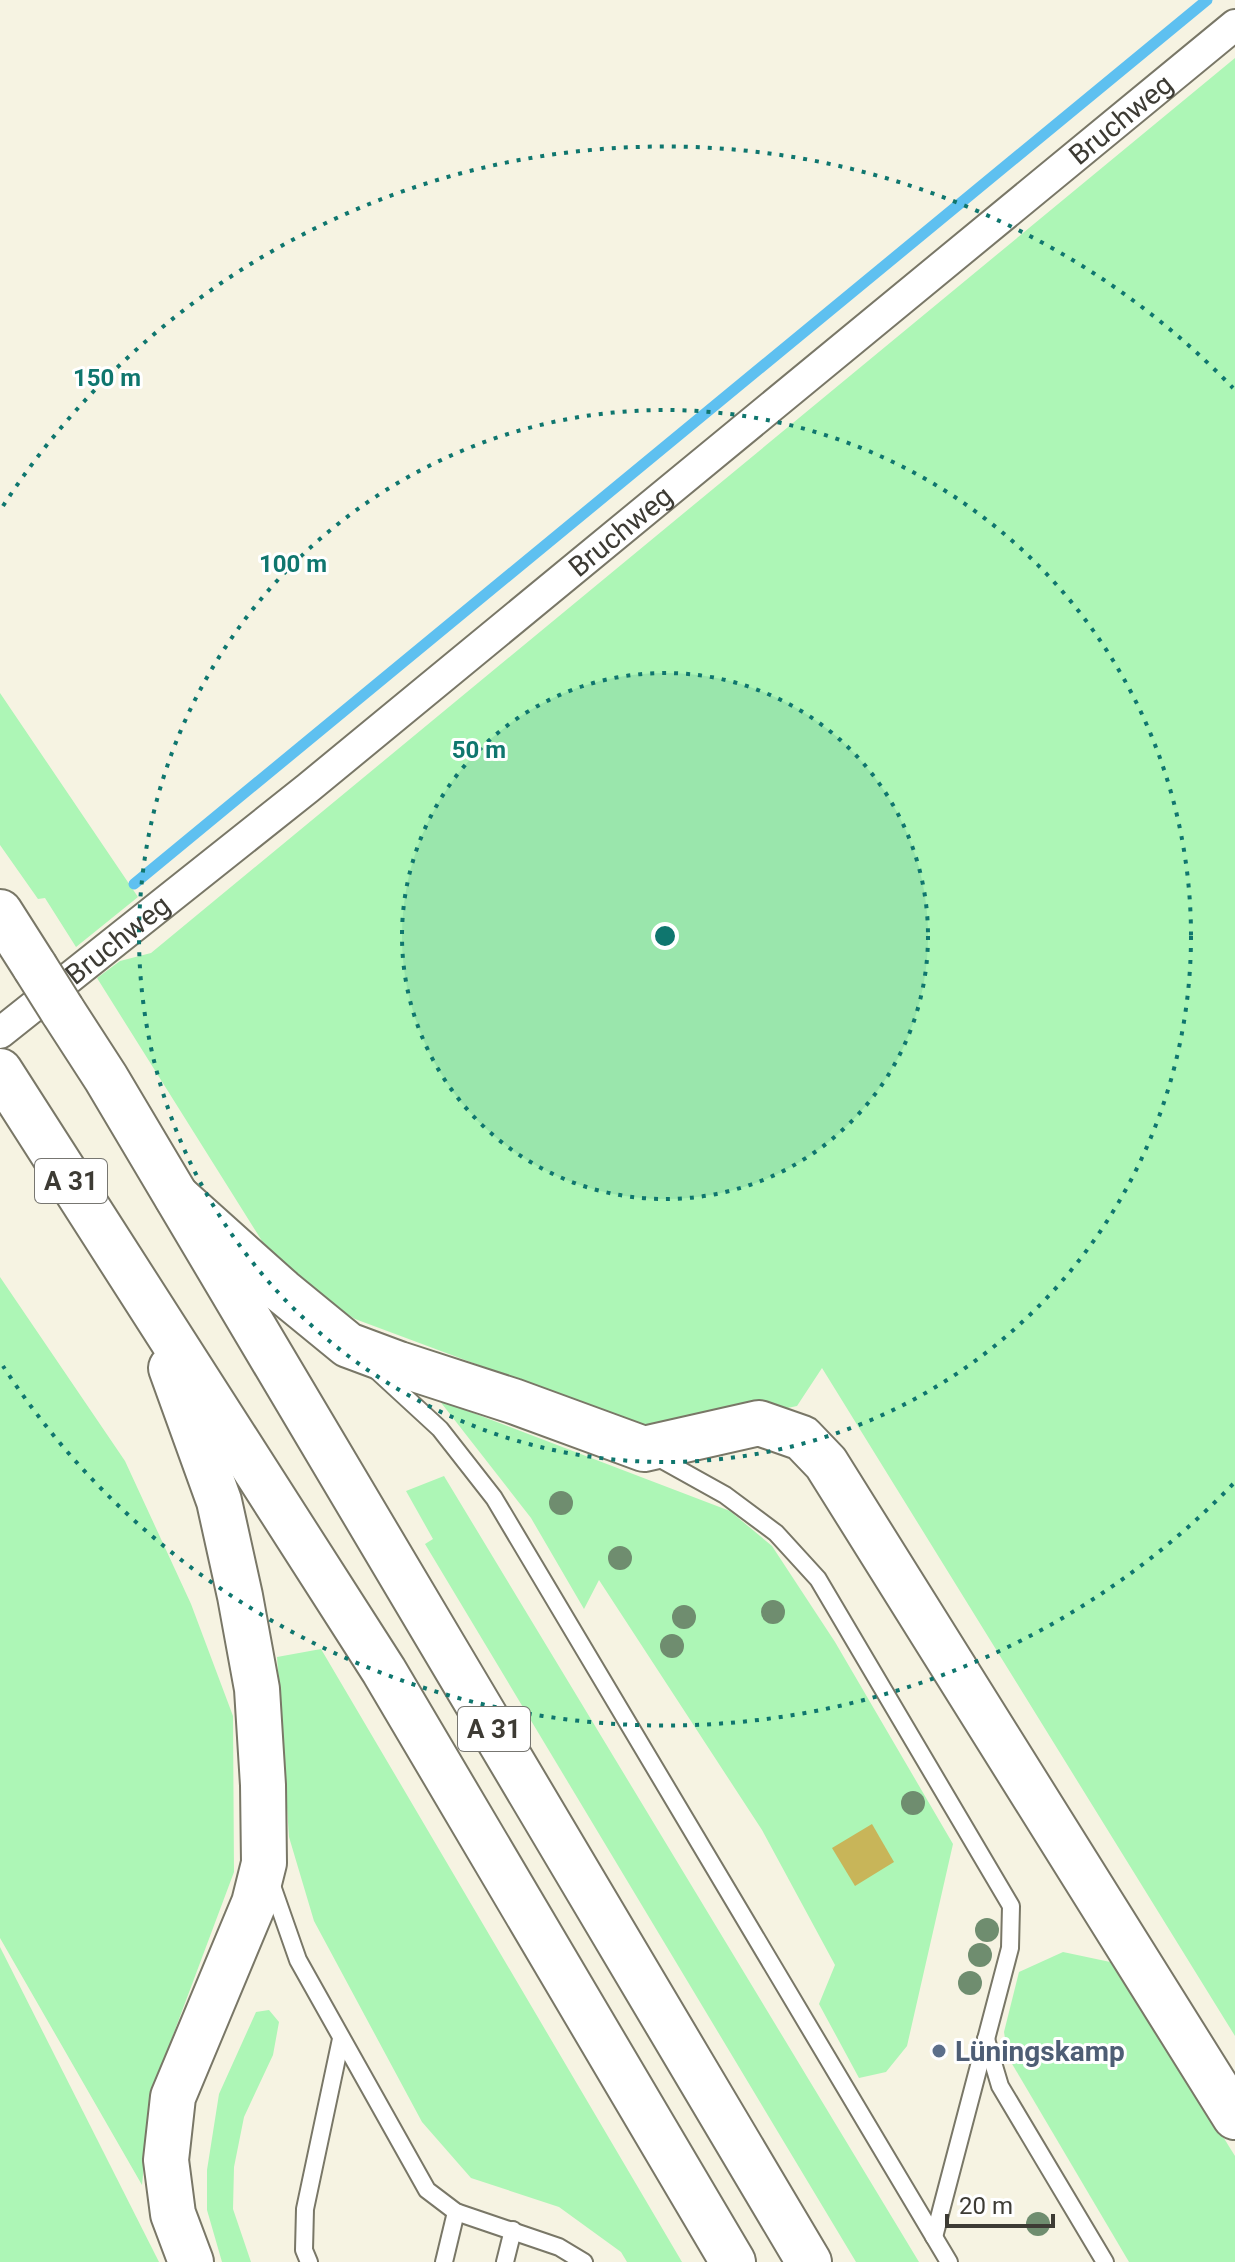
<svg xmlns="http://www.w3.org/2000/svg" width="1235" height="2262" viewBox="0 0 1235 2262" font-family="Roboto,sans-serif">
  <rect width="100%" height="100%" fill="#f6f3e2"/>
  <!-- green -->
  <g fill="#adf6b6">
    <polygon points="1235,58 1235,2036 822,1368 797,1406 664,1434 355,1319 316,1294 262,1241 97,978 120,961 151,953"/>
    <polygon points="0,693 138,897 76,947 45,898 38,899 0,845"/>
    <polygon points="0,1277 125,1461 191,1604 233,1716 234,1872 151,2094 142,2185 0,1938"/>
    <polygon points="439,1400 730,1511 772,1546 835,1642 953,1844 907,2046 886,2072 859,2078 819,2004 835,1965 762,1830 599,1580 584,1609 531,1518"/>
    <polygon points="444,1476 919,2262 856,2262 425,1544 433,1539 406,1491"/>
    <polygon points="321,1649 682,2262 627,2262 621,2252 559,2207 471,2178 422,2122 314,1921 289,1837 277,1657"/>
    <polygon points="0,1947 159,2262 0,2262"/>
    <polygon points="1063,1952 1115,1963 1235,2156 1235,2262 1129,2262 1008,2057 1004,2032 1019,1972"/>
    <polygon points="269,2010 279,2022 273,2055 244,2117 234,2167 233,2209 251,2262 222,2262 207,2210 207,2170 219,2094 256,2012"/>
  </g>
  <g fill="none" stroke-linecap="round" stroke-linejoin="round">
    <!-- stream -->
    <polyline stroke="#5ec0f0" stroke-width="11" points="134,884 1207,0"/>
  </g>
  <!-- building -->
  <polygon fill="#c8b559" points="872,1824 894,1862 855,1886 832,1848"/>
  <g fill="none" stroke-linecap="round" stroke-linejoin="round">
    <defs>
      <g id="lane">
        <polyline points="377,1371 440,1429 494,1498 949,2262"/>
        <polyline points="655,1456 725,1495 776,1533 818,1579 1011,1906 1010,1948 934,2237"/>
        <polyline points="270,1880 298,1960 427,2190 456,2212 559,2247 584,2262"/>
        <polyline points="986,2039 1000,2086 1105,2262"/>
        <polyline points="309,2262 304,2250 305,2209 341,2039"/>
        <polyline points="444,2262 456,2212"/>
        <polyline points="505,2262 513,2230"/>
      </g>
      <g id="street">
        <path id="s1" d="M0,1033L308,788L1235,25"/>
      </g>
      <g id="highway">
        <polyline points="0,912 35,967"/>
        <polyline points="62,1010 106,1078 809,2262"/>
        <polyline points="0,1071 384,1671 733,2262"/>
        <polyline points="177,1197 282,1291 348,1345 399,1364 513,1401 644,1449 759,1423 802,1438 826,1463 1235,2117"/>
        <polyline points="171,1368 219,1501 240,1596 257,1689 263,1785 264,1863 254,1903 173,2097 166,2160 173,2214 191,2262"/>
      </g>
    </defs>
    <!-- lane casing -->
    <use href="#lane" stroke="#797767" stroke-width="20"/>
    <!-- street casing -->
    <use href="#street" stroke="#797767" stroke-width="34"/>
    <!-- highway casing -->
    <use href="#highway" stroke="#797767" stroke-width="48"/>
    <!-- lane -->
    <use href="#lane" stroke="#fff" stroke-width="16"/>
    <!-- street -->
    <use href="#street" stroke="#fff" stroke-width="30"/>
    <!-- highway -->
    <use href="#highway" stroke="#fff" stroke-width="44"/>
    <defs>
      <polyline id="highway-bridge" points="35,967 62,1010"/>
    </defs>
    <!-- highway-bridge casing -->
    <use href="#highway-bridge" stroke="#797767" stroke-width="48" stroke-linecap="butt"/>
    <!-- highway-bridge -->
    <use href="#highway-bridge" stroke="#fff" stroke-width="44"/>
  </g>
  <!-- trees -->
  <g fill="#6f8d6f">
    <circle cx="561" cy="1503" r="12"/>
    <circle cx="620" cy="1558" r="12"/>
    <circle cx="773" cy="1612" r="12"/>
    <circle cx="684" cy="1617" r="12"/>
    <circle cx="672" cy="1646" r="12"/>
    <circle cx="913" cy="1803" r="12"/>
    <circle cx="987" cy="1930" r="12"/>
    <circle cx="980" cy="1955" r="12"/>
    <circle cx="970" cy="1983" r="12"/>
    <circle cx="1038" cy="2224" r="12"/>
  </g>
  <!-- distance rings -->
  <circle cx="665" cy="936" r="263" fill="#0f766e" fill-opacity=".12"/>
  <g fill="none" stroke="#0f766e" stroke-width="4" stroke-dasharray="4 8">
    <circle cx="665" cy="936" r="263"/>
    <circle cx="665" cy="936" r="526"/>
    <path d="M1233 1484A789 789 0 0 1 3 1366M3 506A789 789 0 0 1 1233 388"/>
  </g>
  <!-- markers -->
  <circle fill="#5c6f8a" stroke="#fff" stroke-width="3" cx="939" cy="2051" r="8"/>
  <g text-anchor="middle" stroke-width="6" stroke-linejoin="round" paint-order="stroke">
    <!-- shield labels -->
    <g fill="#fff" stroke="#777671" stroke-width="2">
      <rect x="35" y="1159" width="72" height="44" rx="6"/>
      <rect x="458" y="1707" width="72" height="44" rx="6"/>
    </g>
    <g font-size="26" font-weight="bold" fill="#3d3b34">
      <text x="71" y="1190">A 31</text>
      <text x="494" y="1738">A 31</text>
    </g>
    <!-- street labels -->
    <g font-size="28" fill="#3d3b34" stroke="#fff">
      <text dy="10" stroke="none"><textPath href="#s1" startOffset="1446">Bruchweg</textPath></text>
      <text dy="10" stroke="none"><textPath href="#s1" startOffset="798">Bruchweg</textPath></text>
      <text dy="10" stroke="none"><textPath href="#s1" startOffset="150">Bruchweg</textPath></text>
    </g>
    <!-- service labels -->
    <g font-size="28" font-weight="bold" fill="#4e5e75" stroke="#fff" text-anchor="start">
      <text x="955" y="2061">Lüningskamp</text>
    </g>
  </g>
  <circle cx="665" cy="936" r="12" fill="#0f766e" stroke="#fff" stroke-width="4"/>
  <g font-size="24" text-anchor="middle" font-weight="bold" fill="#0f766e" stroke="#fff" stroke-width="6" stroke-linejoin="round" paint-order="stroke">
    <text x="107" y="386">150 m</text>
    <text x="293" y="572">100 m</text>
    <text x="479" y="758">50 m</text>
  </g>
  <!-- scale -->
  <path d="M947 2214v12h106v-12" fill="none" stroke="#3d3b34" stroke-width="4"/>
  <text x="959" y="2214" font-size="24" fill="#3d3b34" stroke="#ffffff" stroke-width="6" paint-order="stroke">20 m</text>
</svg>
